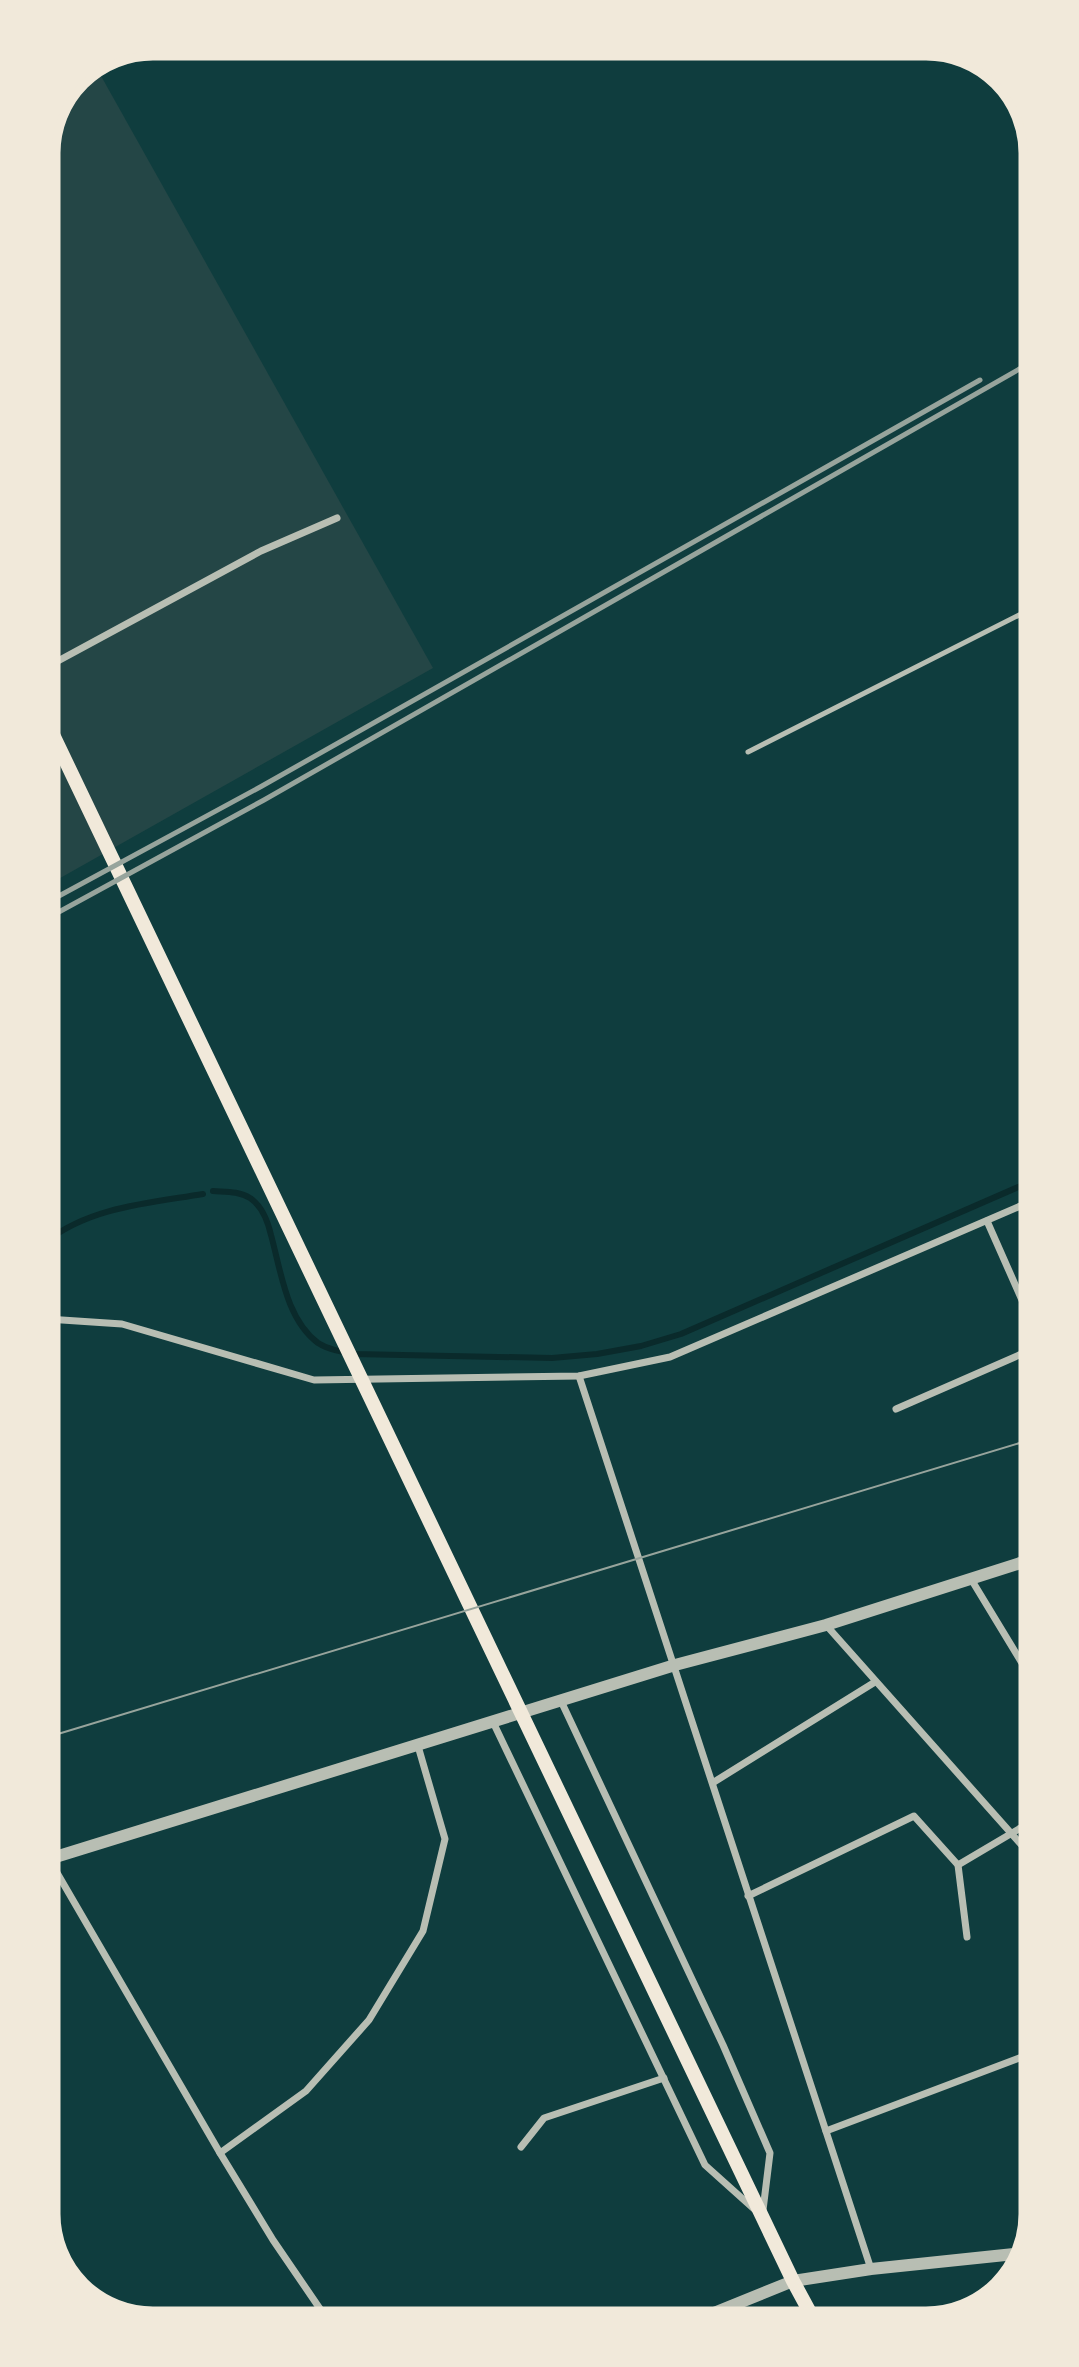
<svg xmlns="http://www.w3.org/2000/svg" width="1079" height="2367" viewBox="0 0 1079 2367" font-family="'Public Sans',sans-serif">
  <rect width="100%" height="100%" fill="#0f3d3e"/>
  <!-- green -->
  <polygon fill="#244646" points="96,67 433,668 46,886 44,146 76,75"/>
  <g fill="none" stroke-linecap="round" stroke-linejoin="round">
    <!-- stream -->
    <g stroke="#0a2a2b" stroke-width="6">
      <path d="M213,1191C225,1192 239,1191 250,1198C262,1206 268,1222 271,1235C281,1271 286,1319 318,1343C329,1350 342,1352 354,1354L552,1358L597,1354L641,1346L681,1334L1032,1181"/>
      <path d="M47,1241C91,1207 149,1203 203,1194"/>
    </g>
    <!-- service -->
    <polyline stroke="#b8beb3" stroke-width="5" points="748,752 1031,609"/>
    <!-- minor -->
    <g stroke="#b8beb3" stroke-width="7">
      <polyline points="45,668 261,551 337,518"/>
      <polyline points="987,1221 1033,1325"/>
      <polyline points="47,1319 122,1324 314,1380 579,1376 670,1357 1032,1201"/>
      <polyline points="579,1376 871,2269"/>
      <polyline points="896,1409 1033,1349"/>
      <polyline points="971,1579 1034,1683"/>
      <polyline points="826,1625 1034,1859"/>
      <polyline points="561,1701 723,2045 770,2153 763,2210"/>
      <polyline points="493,1722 705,2165 754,2209"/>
      <polyline points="714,1782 875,1682"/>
      <polyline points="49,1859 220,2153 273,2240 329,2322"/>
      <polyline points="958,1865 1034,1820"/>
      <polyline points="748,1896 914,1816 958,1865 967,1937"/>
      <polyline points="826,2131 1035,2052"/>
      <polyline points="521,2147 544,2118 664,2078"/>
      <polyline points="220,2153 306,2091 369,2020 423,1931 445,1839 418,1746"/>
    </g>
    <!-- tertiary -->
    <g stroke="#b8beb3" stroke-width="12">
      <polyline points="49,1859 675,1665 826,1625 1033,1559"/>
      <polyline points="699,2319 793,2281 871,2269 1024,2253"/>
    </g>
    <!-- secondary -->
    <polyline stroke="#f1e9da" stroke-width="14" points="46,720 793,2281 813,2318"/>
    <!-- tram -->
    <polyline stroke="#97a49c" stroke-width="2" points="48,1737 1033,1439"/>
    <!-- rail -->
    <g stroke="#97a49c" stroke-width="5">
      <polyline points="46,903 262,786 980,380"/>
      <polyline points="46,919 264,800 1030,363"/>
    </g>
  </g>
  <!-- crop -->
  <path d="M0 0H1079V2367H0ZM153 56H926A97 97 0 0 1 1023 153V2214A97 97 0 0 1 926 2311H153A97 97 0 0 1 56 2214V153A97 97 0 0 1 153 56Z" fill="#f1e9da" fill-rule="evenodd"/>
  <path fill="none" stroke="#f1e9da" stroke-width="9" d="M153 56H926A97 97 0 0 1 1023 153V2214A97 97 0 0 1 926 2311H153A97 97 0 0 1 56 2214V153A97 97 0 0 1 153 56Z"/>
</svg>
